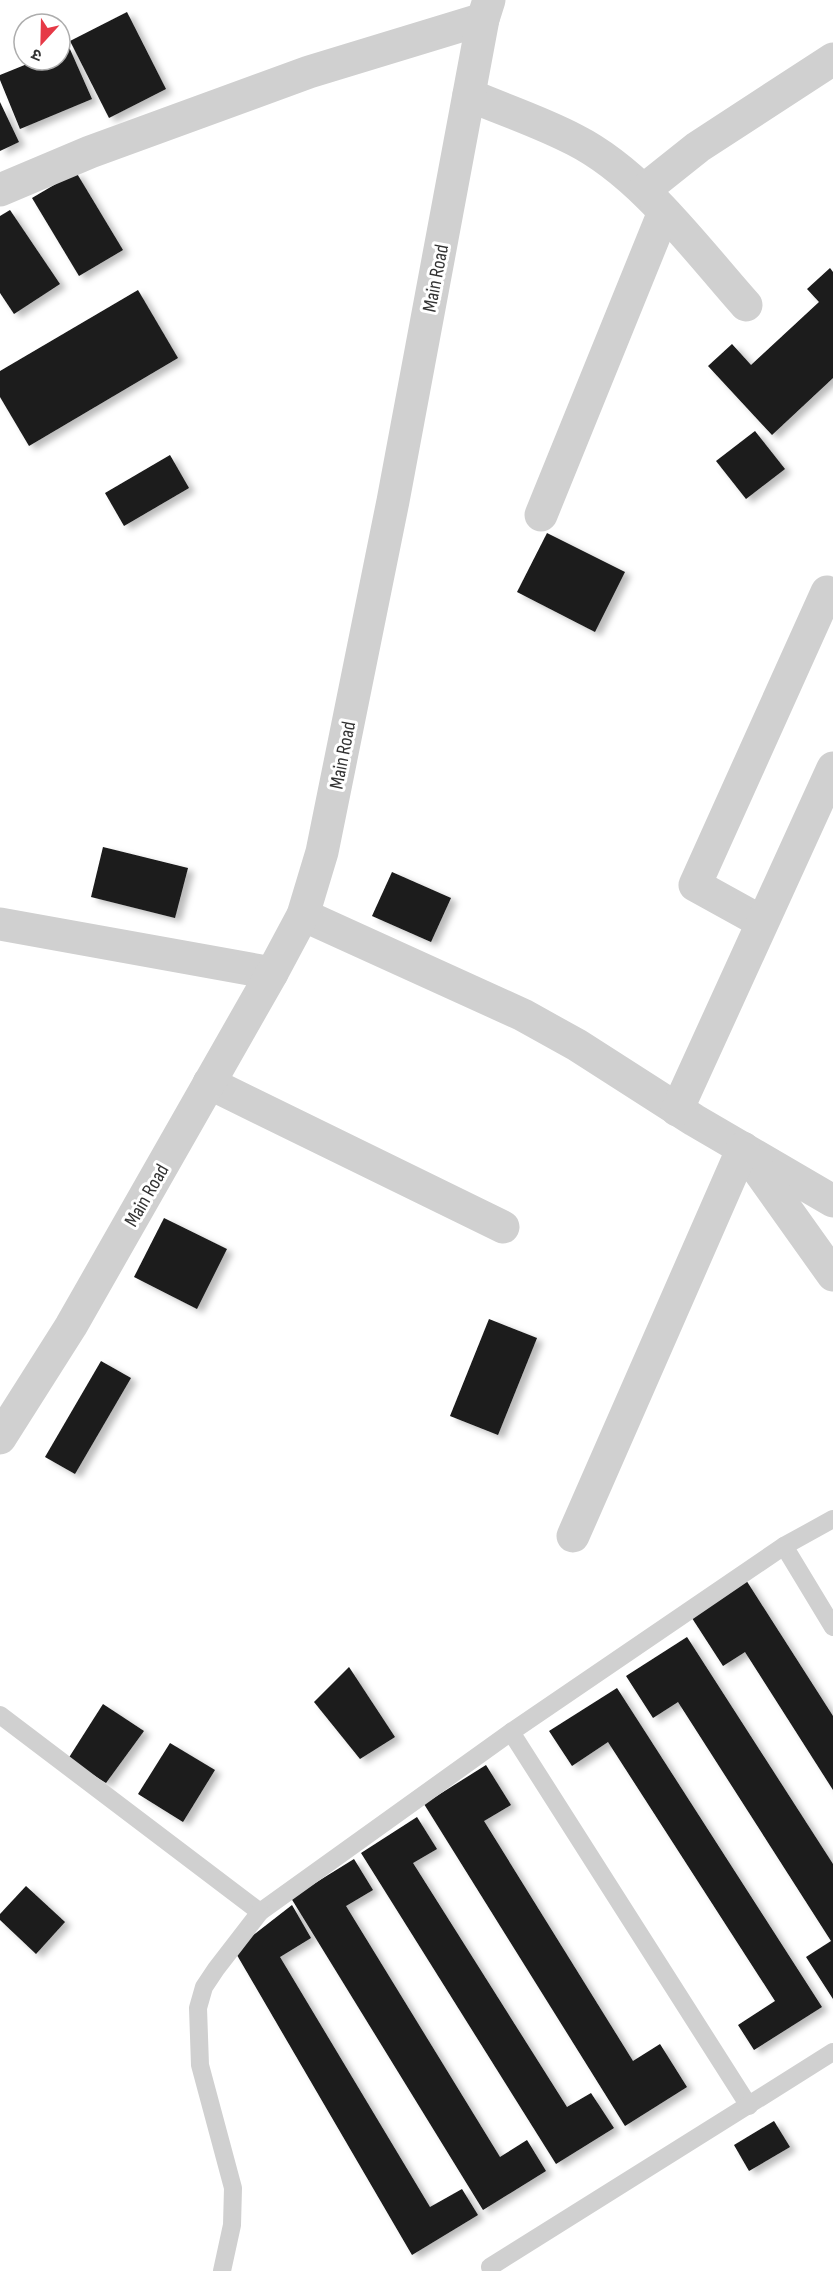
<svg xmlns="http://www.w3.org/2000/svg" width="833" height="2271" viewBox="0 0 833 2271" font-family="'Sofia Sans Condensed','Noto Sans Devanagari',sans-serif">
  <defs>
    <filter id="shadow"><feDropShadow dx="6" dy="4" stdDeviation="3" flood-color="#0004"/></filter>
  </defs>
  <rect width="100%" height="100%" fill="#fff"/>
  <!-- building -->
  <g fill="#1a1a1a" filter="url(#shadow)">
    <polygon points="127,12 166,89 109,118 70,41"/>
    <polygon points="69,47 92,99 20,129 0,80 0,75 37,60 60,60 60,51"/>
    <polygon points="0,102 19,142 0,151"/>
    <polygon points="76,172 123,250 79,276 32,198"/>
    <polygon points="10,210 60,284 14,314 0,293 0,216"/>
    <polygon points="830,268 833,272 833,378 772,435 708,366 732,344 751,365 819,302 807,289"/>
    <polygon points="138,290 178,358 29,446 0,397 0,371"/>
    <polygon points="755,431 785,469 746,499 716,461"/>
    <polygon points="170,455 189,488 124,526 105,493"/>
    <polygon points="547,533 625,572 595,632 517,592"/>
    <polygon points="103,847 188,868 175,918 91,897"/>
    <polygon points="392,872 451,898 431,942 372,916"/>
    <polygon points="164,1218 227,1249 197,1309 134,1277"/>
    <polygon points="489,1319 537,1338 498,1435 450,1416"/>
    <polygon points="101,1361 131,1378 75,1474 45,1457"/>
    <polygon points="746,1580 833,1716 833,1790 745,1652 723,1666 690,1615"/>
    <polygon points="687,1637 833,1864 833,1999 806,1957 831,1941 678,1702 653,1718 626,1676"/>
    <polygon points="349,1667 395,1737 360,1759 314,1702"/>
    <polygon points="617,1688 822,2007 754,2050 738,2025 775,2001 608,1742 572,1766 549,1731"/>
    <polygon points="103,1704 144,1731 106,1783 68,1759"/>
    <polygon points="170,1743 215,1770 183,1822 138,1794"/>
    <polygon points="486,1765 511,1805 484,1821 633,2061 660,2044 687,2087 625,2126 424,1804"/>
    <polygon points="417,1817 437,1849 413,1863 567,2107 591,2093 614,2128 556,2164 361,1853"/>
    <polygon points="354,1859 373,1890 346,1906 500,2157 527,2140 546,2171 483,2210 291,1898"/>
    <polygon points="26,1886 65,1922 36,1954 0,1920 0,1914"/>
    <polygon points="292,1905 311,1938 280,1957 430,2207 462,2189 478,2215 412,2255 234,1950"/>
    <polygon points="774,2121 790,2147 749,2171 734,2145"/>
  </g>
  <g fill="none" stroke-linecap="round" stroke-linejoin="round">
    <!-- lane -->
    <g stroke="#d0d0d0" stroke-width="18">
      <polyline points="784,1546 833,1627"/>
      <polyline points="0,1715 260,1912 511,1732 784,1546 833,1519"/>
      <polyline points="511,1732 749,2106"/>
      <polyline points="490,2267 833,2052"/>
      <polyline points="222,2271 232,2225 233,2188 200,2065 198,2008 204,1987 216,1969 260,1912"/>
    </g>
    <!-- street -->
    <g stroke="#d0d0d0" stroke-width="33">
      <path d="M469,95C504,110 541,122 575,140C642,174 696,249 746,305"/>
      <polyline points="0,190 90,152 309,72 483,19"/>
      <polyline points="644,190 698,147 833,59"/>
      <polyline points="541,515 664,212"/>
      <polyline points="303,915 523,1015 577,1045 694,1120 833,1201"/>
      <polyline points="762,922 695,885 827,592 833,595"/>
      <polyline points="0,924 272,973"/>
      <polyline points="209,1083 503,1227"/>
      <polyline points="677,1110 833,768"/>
      <polyline points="749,1157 833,1275"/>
      <polyline points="0,1438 71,1326 272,973 303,915 322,852 393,501 483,19 489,0"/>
      <polyline points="573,1536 743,1148"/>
    </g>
  </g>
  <g text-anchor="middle" stroke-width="6" stroke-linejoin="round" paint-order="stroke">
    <!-- street labels -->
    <g font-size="20" fill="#333" stroke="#fff">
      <text transform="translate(435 278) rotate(-79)" y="7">Main Road</text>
      <text transform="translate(342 755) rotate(-79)" y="7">Main Road</text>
      <text transform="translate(146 1195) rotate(-60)" y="7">Main Road</text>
    </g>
  </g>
  <!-- north arrow -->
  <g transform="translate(42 42) rotate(202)"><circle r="28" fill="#ffffff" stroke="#adadad" stroke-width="1.5"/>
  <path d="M0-4.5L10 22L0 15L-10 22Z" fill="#e63946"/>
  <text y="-9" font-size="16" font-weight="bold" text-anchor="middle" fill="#333333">उ</text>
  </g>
</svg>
